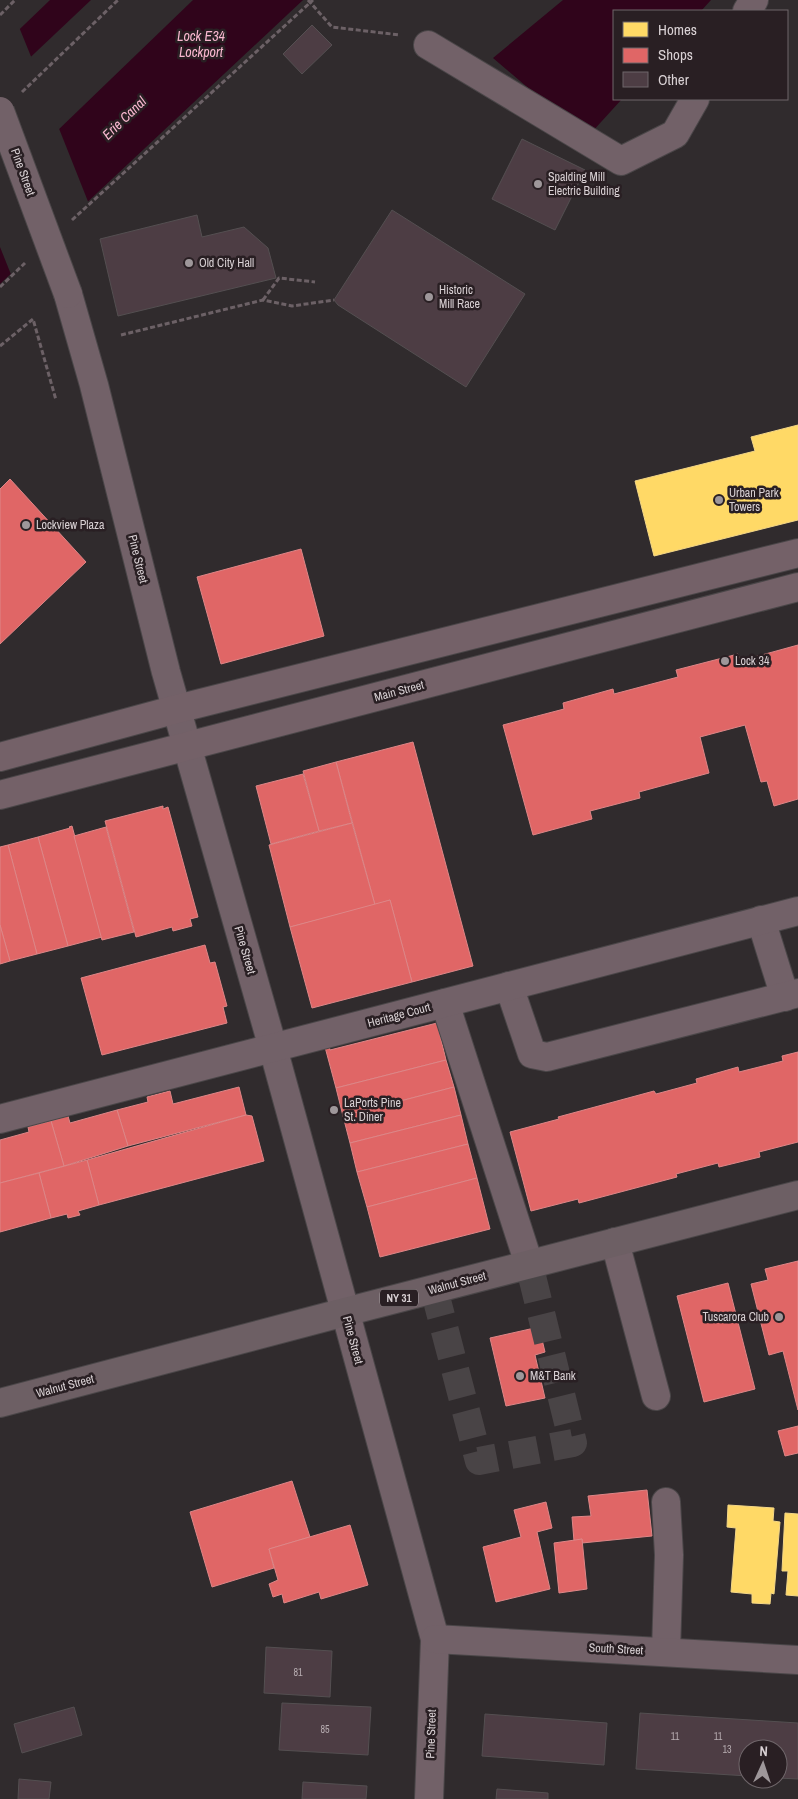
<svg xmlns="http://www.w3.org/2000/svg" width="798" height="1799" viewBox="0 0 798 1799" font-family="'Archivo Narrow',sans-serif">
  <rect width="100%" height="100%" fill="#302b2d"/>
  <!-- water -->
  <g fill="#30041b">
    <polygon points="50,0 91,0 0,86 0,48"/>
    <polygon points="193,0 303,0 0,284 0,186"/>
    <polygon points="563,0 711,0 701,11 614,11 614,99 622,99 591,133 559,114 493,58"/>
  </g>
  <!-- pier -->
  <g fill="#302b2d">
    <polygon points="19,27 32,59 0,89 0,45"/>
    <polygon points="58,126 89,204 12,277 0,247 0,182"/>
  </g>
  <!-- homes -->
  <g fill="#ffd966" stroke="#f4d787">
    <polygon points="798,425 798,520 654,556 635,481 755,451 751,437"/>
    <polygon points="728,1505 774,1508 773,1521 780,1522 774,1594 771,1593 770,1604 752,1603 752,1594 731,1592 736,1528 727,1527"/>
    <polygon points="785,1513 798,1514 798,1596 786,1595 788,1571 782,1571"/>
  </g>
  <!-- shops -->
  <g fill="#e06666" stroke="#de8687">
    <polygon points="10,479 86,562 0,644 0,489"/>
    <polygon points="301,549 324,636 221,664 197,577"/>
    <polygon points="798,645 798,799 774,806 767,781 761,782 745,725 700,737 709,773 639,792 640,798 590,811 592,819 533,835 503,725 564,709 563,703 613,689 614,694 678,677 676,670 738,654 740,661"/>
    <polygon points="413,742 473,966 412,982 390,900 375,905 336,762"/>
    <polygon points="336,762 352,823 319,831 303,771"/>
    <polygon points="303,774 319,831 271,844 256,786"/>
    <polygon points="163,806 163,809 168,807 198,917 190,919 192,926 173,931 172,927 136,937 105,821"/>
    <polygon points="352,823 375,905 290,927 269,845"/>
    <polygon points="72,826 102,937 68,946 38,837 70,828 69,827"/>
    <polygon points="106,827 134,932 102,940 74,836"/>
    <polygon points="38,837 68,946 37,954 8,845"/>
    <polygon points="8,845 37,954 10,961 0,925 0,847"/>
    <polygon points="390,900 412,982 312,1008 290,927"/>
    <polygon points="0,925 10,961 0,964"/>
    <polygon points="205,945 210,963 215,962 227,1006 223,1007 227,1023 102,1055 81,978"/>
    <polygon points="437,1023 446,1060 336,1088 325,1047 329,1046 330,1050"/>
    <polygon points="798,1052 798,1142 759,1152 760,1157 719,1167 718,1163 676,1174 677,1177 579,1203 578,1199 531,1211 510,1132 559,1119 558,1117 654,1091 656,1094 697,1083 696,1079 738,1067 739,1072 783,1061 782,1056"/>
    <polygon points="446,1060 454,1087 343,1116 336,1088"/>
    <polygon points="239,1087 246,1115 128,1146 117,1110 148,1102 147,1097 170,1091 173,1104"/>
    <polygon points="454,1087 461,1115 350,1143 343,1116"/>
    <polygon points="117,1110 128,1146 64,1166 51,1121 68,1116 70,1123"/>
    <polygon points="246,1115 252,1116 264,1161 99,1205 87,1160"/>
    <polygon points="461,1115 468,1144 357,1172 350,1143"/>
    <polygon points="51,1121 64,1166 0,1183 0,1140 29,1132 28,1127"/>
    <polygon points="468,1144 477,1178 367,1207 357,1172"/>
    <polygon points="87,1160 99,1205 78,1211 80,1215 68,1218 67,1214 51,1218 39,1173"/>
    <polygon points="39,1173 51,1218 0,1232 0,1183"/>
    <polygon points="477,1178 490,1229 380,1257 367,1207"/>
    <polygon points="798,1261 798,1410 783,1351 769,1355 751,1284 768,1280 765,1269"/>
    <polygon points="728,1283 755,1389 704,1402 677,1296"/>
    <polygon points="539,1327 545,1352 535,1355 545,1398 506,1406 490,1338"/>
    <polygon points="798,1426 798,1453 785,1456 778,1431"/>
    <polygon points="292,1481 310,1537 269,1549 274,1568 212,1587 190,1512"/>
    <polygon points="647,1490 652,1536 582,1543 582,1539 574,1541 572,1517 591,1516 588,1496"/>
    <polygon points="546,1502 552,1528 537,1532 550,1589 496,1602 483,1547 521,1537 514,1510"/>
    <polygon points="350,1525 368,1585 321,1599 319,1592 284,1603 282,1594 273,1597 269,1584 278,1580 269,1549"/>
    <polygon points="582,1539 587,1589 559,1593 554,1543"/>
  </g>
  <!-- building -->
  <g fill="#4d3d44" stroke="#544f51">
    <polygon points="312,25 332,45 302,74 283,54"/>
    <polygon points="522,139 585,170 555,230 492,199"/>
    <polygon points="392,210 525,294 466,387 338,305 334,300"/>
    <polygon points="197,215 202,237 244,227 268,248 276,278 118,316 100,239"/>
    <polygon points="266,1647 332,1651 330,1697 264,1693"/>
    <polygon points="282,1703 371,1707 368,1755 279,1750"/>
    <polygon points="74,1707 82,1735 22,1753 14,1724"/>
    <polygon points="640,1713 798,1723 798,1779 778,1778 778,1749 748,1749 748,1776 636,1769"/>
    <polygon points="485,1714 607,1723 604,1765 482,1756"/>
    <polygon points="19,1779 51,1782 49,1799 18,1799"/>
    <polygon points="303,1782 367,1786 366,1799 302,1799"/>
    <polygon points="497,1789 548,1793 548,1799 496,1799"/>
  </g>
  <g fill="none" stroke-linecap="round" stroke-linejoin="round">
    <!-- minor-tunnel -->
    <polyline stroke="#494446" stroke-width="28" stroke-dasharray="28 14" stroke-linecap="butt" points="434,1289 479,1461 573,1443 529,1264"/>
    <defs>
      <g id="minor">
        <polyline points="747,11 754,0"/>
        <polyline points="428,45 621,161 675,134 695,99"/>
        <polyline points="68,294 94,385 166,672 273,1048 435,1639 429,1799"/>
        <polyline points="761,920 785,997"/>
        <polyline points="509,986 532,1054 547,1057 798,993"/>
        <polyline points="445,1003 529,1264"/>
        <polyline points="0,1119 798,911"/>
        <polyline points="615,1242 656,1396"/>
        <polyline points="666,1502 669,1555 666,1652"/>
        <polyline points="435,1639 798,1660"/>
      </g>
      <g id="major">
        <polyline points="0,757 177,709 798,553"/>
        <polyline points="0,795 798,587"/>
      </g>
      <polyline id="highway" points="0,1403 345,1312 798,1195"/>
    </defs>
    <!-- minor casing -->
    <use href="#minor" stroke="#4a4648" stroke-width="30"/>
    <!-- major casing -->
    <use href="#major" stroke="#4a4648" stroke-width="30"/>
    <!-- highway casing -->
    <use href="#highway" stroke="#4a4648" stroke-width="30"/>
    <!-- path -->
    <g stroke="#6c6166" stroke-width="3" stroke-dasharray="5 2.5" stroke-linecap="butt">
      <polyline points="308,0 332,27 400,35"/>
      <polyline points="0,15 15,0"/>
      <polyline points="22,92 118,0"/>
      <polyline points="72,220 313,0"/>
      <polyline points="0,287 25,263"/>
      <polyline points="263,300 279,278 315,282"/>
      <polyline points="121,335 263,300 292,306 334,300"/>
      <polyline points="0,346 33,319 56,400"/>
    </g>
    <!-- minor -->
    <use href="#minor" stroke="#726168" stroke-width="28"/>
    <!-- major -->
    <use href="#major" stroke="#746168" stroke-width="28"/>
    <!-- highway -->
    <use href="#highway" stroke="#6d5f64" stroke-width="28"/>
    <defs>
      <polyline id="minor-bridge" points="0,111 68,294"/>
    </defs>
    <!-- minor-bridge casing -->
    <use href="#minor-bridge" stroke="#4a4648" stroke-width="30" stroke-linecap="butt"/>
    <!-- minor-bridge -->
    <use href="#minor-bridge" stroke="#726168" stroke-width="28"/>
  </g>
  <!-- markers -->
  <g fill="#9e979a" stroke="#291f23" stroke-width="2">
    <circle cx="538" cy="184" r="5"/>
    <circle cx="189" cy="263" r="5"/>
    <circle cx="429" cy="297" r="5"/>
    <circle cx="719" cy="500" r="5"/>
    <circle cx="26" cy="525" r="5"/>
    <circle cx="725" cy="661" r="5"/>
    <circle cx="334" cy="1110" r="5"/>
    <circle cx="779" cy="1317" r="5"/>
    <circle cx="520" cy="1376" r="5"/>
  </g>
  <g text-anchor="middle" stroke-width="5" stroke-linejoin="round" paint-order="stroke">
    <!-- number labels -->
    <g font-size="10" fill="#b6acb0">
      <text x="298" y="1676">81</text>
      <text x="325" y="1733">85</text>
      <text x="675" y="1740">11</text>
      <text x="718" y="1740">11</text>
      <text x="727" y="1753">13</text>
    </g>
    <!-- shield labels -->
    <rect fill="#291f23" stroke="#a49c9f" stroke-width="1" x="380" y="1289.5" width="38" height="17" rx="4"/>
    <g font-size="11" font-weight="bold" fill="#d9d1d4">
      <text x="399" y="1302">NY 31</text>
    </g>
    <!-- street labels -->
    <g font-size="12" fill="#d9d1d4" stroke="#291f23">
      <text transform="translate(23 172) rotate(70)" y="4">Pine Street</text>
      <text transform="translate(138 559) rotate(76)" y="4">Pine Street</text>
      <text transform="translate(399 691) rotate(-15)" y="4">Main Street</text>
      <text transform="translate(245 950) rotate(74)" y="4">Pine Street</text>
      <text transform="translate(399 1015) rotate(-15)" y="4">Heritage Court</text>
      <text transform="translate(457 1283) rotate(-15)" y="4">Walnut Street</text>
      <text transform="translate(353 1340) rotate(75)" y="4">Pine Street</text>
      <text transform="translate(65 1386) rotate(-15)" y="4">Walnut Street</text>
      <text transform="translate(616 1649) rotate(3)" y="4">South Street</text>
      <text transform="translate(431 1734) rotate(-88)" y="4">Pine Street</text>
    </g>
    <!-- poi labels -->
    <g font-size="12" fill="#d9d1d4" stroke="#291f23" text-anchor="start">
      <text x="548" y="181">Spalding Mill<tspan x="548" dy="14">Electric Building</tspan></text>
      <text x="199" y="267">Old City Hall</text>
      <text x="439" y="294">Historic<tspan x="439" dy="14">Mill Race</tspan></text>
      <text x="729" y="497">Urban Park<tspan x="729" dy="14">Towers</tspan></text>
      <text x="36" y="529">Lockview Plaza</text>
      <text x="735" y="665">Lock 34</text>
      <text x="344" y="1107">LaPorts Pine<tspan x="344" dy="14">St. Diner</tspan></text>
      <text x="769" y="1321" text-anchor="end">Tuscarora Club</text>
      <text x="530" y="1380">M&amp;T Bank</text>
    </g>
    <!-- water labels -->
    <g font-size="14" font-style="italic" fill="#f9b8d0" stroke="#291f23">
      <text x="201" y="41">Lock E34<tspan x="201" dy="16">Lockport</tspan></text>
      <text transform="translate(124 118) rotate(-44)" y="5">Erie Canal</text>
    </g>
  </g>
  <!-- legend -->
  <rect x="613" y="10" width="175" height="90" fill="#291f23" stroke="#6f666a"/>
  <rect x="623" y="22" width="25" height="15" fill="#ffd966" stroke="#6f666a"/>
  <text x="658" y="35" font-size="15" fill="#d9d1d4">Homes</text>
  <rect x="623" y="48" width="25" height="15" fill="#e06666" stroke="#6f666a"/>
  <text x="658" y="60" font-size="15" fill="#d9d1d4">Shops</text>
  <rect x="623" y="72" width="25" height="15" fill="#4d3d44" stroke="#6f666a"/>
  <text x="658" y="85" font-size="15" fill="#d9d1d4">Other</text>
  <!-- north arrow -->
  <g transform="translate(763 1764) rotate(3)"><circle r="24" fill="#291f23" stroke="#6f666a"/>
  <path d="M0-4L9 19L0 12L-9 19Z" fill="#9e979a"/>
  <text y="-8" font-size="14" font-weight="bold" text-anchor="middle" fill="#d9d1d4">N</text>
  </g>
</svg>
